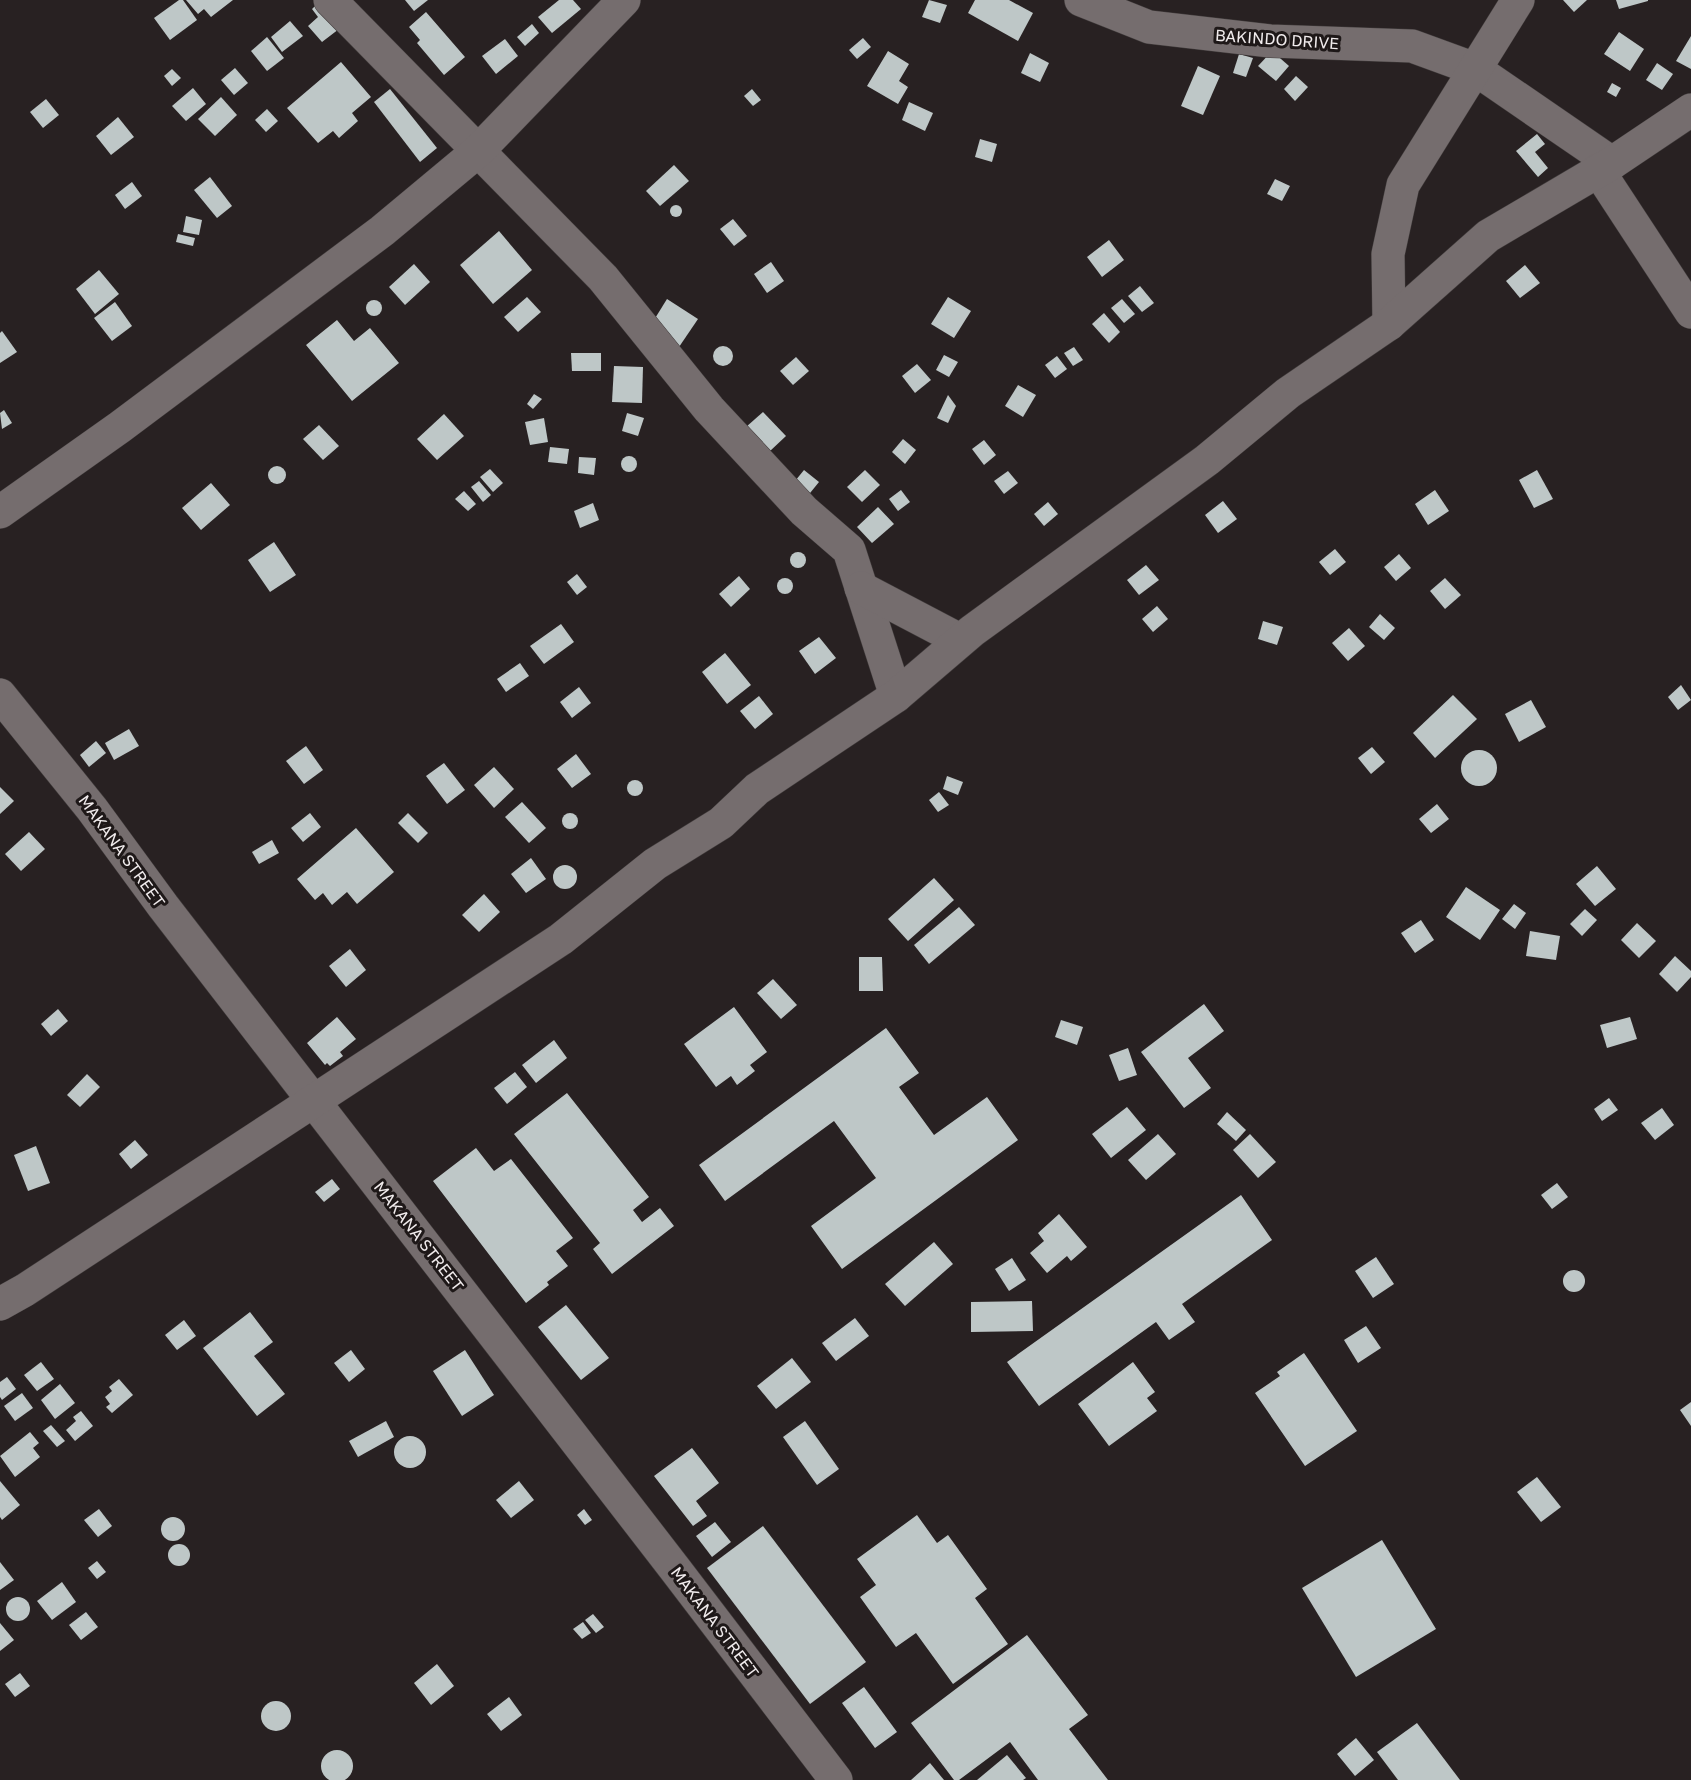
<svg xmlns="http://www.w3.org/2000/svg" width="1691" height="1780" viewBox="0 0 1691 1780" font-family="'Golos Text',sans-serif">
  <rect width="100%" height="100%" fill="#282122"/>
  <!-- building -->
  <g fill="#bec7c7">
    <polygon points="179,0 183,0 197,20 170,40 154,18"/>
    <polygon points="186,0 233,0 211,17 204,9 198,14"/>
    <polygon points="405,0 428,0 414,11"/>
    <polygon points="559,0 573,0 581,9 552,33 538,17"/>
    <polygon points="929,0 947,5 940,23 922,17"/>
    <polygon points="975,0 1009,0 1033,13 1018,41 968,13"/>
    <polygon points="1563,0 1587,0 1574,12"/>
    <polygon points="1616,0 1648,0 1648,1 1619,9"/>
    <polygon points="317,4 339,29 322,42 308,26 318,17 312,9"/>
    <polygon points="426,12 465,57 444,75 417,43 420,40 409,27"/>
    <polygon points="290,21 303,36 282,52 271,37"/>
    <polygon points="532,24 539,33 525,46 517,37"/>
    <polygon points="1619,32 1644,49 1630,71 1604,54"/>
    <polygon points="1691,36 1691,69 1676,61"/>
    <polygon points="267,37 284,58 267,71 251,51"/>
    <polygon points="863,38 871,47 857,59 849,50"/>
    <polygon points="505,39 518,56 496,74 482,56"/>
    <polygon points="888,51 909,64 899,81 908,87 898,104 867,86"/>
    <polygon points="1272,51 1289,66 1276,81 1258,66"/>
    <polygon points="1030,53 1049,63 1040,82 1021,73"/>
    <polygon points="1239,54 1253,58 1246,77 1233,73"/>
    <polygon points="341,62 371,97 352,113 358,121 339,138 333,131 318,143 287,108"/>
    <polygon points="1657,63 1673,74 1662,90 1646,80"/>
    <polygon points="1198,66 1220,76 1203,115 1181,106"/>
    <polygon points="235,68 248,83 234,95 221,80"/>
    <polygon points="172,69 181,78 172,86 164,76"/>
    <polygon points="1296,76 1308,87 1295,101 1284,89"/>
    <polygon points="1612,83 1621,88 1616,97 1607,92"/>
    <polygon points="193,88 206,104 186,121 172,106"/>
    <polygon points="390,89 437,148 420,162 374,102"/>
    <polygon points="752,89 761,100 753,106 744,96"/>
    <polygon points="221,97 237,115 215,136 198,119"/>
    <polygon points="46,99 59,115 43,128 30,112"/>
    <polygon points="909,102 933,113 925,131 902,120"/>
    <polygon points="267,109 278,121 266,132 255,120"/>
    <polygon points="118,117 134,137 111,155 96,136"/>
    <polygon points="1537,134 1545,144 1535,152 1548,168 1538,177 1516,151"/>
    <polygon points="980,139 997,144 992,162 975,157"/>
    <polygon points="674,165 689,181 660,206 646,191"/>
    <polygon points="210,177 232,206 217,218 194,190"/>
    <polygon points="1275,179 1290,186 1282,201 1267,194"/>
    <polygon points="132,182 142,196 125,209 115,195"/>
    <circle cx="676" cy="211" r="6"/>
    <polygon points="186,216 202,220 199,235 183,232"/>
    <polygon points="733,219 747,236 734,246 720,229"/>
    <polygon points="499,231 532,270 493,304 460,265"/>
    <polygon points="178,234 195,238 193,246 176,242"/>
    <polygon points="1109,240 1124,260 1102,277 1087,257"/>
    <polygon points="771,262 784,281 767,293 754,274"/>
    <polygon points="414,264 430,282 405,305 389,287"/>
    <polygon points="1525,265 1540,283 1520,298 1506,281"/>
    <polygon points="99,270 119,294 95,314 76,289"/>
    <polygon points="1140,286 1154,303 1142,312 1128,296"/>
    <polygon points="527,297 541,312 518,332 504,317"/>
    <polygon points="948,297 971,311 954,338 931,324"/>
    <polygon points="667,299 698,319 679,347 649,328"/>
    <polygon points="1122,299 1135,314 1124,323 1111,308"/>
    <circle cx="374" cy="308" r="8"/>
    <polygon points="115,302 132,326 112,341 94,318"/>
    <polygon points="1104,313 1120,332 1109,343 1092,324"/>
    <polygon points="337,320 354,341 370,328 399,363 352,401 306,345"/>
    <polygon points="2,331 17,352 0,363 0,333"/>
    <circle cx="723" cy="356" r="10"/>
    <polygon points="1074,347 1083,360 1073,366 1064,353"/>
    <polygon points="571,353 601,353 601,371 572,371"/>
    <polygon points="944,355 958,362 949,377 936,370"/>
    <polygon points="1057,356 1067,369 1055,378 1045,365"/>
    <polygon points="796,357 809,371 793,385 780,371"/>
    <polygon points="917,364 931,380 915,393 902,376"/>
    <polygon points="614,366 643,367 642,403 612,402"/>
    <polygon points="1018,385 1036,395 1023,417 1005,406"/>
    <polygon points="534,394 542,399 533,409 527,404"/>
    <polygon points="948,395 956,406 948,423 937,418"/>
    <polygon points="4,410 12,423 2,429 0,413"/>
    <polygon points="763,412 786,436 769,452 746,427"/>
    <polygon points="627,413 644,418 638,436 622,431"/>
    <polygon points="444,414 464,436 437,460 417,439"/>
    <polygon points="544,418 548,442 530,445 525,422"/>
    <polygon points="319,425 339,446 323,460 303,439"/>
    <polygon points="903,439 916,450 905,464 892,452"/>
    <polygon points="984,440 996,455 984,465 972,449"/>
    <polygon points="550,447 569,449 567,464 548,462"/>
    <circle cx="629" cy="464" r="8"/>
    <polygon points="579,457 596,458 594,475 578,473"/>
    <circle cx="277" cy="475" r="9"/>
    <polygon points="490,469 503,483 493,492 480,477"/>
    <polygon points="804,470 819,482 806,498 791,486"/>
    <polygon points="865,470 880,485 862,502 847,487"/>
    <polygon points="1537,470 1553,499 1534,508 1519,480"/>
    <polygon points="1008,471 1018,483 1004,494 994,481"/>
    <polygon points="479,481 491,495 483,502 471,487"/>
    <polygon points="211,483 230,505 201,530 182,508"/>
    <polygon points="901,490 910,502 898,511 889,499"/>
    <polygon points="1435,490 1449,511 1428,525 1415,504"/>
    <polygon points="464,491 476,504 468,511 455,499"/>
    <polygon points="1223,501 1237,519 1218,533 1205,515"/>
    <polygon points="1048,502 1058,514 1044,526 1034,514"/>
    <polygon points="593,503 599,520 580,528 574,511"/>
    <polygon points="878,507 894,524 872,543 857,527"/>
    <polygon points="274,542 296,575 270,592 248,560"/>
    <polygon points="1335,549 1346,562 1330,575 1319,562"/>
    <circle cx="798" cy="560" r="8"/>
    <polygon points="1399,554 1411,568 1396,581 1384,567"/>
    <polygon points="1146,565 1159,580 1139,595 1127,580"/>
    <polygon points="577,574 587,587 577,595 567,582"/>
    <polygon points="739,576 750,589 731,607 719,594"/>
    <polygon points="1445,578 1461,595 1445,609 1430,591"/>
    <circle cx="785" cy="586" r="8"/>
    <polygon points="1157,606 1168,619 1153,632 1142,619"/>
    <polygon points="1380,614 1395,628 1384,640 1369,627"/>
    <polygon points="1263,621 1283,627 1277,645 1258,639"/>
    <polygon points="561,624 574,642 544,664 530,646"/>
    <polygon points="1349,628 1365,646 1348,661 1332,643"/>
    <polygon points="819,637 836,658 815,674 799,651"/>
    <polygon points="725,653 751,685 727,704 702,672"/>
    <polygon points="520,663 529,676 506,692 497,679"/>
    <polygon points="1681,685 1691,700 1678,710 1668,697"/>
    <polygon points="579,687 591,703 572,718 560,702"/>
    <polygon points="1453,695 1477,719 1435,758 1413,733"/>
    <polygon points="759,696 773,714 755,729 740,711"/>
    <polygon points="1531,700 1546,727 1519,742 1505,714"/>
    <polygon points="129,729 139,746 114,760 105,743"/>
    <polygon points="96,741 106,753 89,767 80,755"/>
    <polygon points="306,746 323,770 304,784 286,761"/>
    <polygon points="1372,747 1385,762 1371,774 1358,758"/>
    <circle cx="1479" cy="768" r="18"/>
    <polygon points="576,754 591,774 572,788 557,769"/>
    <polygon points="444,763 465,790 447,804 426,776"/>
    <polygon points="494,767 514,789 494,808 474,785"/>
    <polygon points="947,776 963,782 958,795 943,789"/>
    <circle cx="635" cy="788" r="8"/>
    <polygon points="0,787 14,801 0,814"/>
    <polygon points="939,792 949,805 938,812 929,800"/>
    <polygon points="522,802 546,828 529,843 505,817"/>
    <polygon points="1437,804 1449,819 1431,833 1419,819"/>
    <circle cx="570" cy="821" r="8"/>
    <polygon points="310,813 321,827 303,842 291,828"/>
    <polygon points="408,813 428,833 418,843 398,823"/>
    <polygon points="356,828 394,872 357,904 347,892 332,905 323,893 315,900 297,879"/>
    <polygon points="29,832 45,849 21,871 5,854"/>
    <polygon points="272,840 279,853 259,864 252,852"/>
    <polygon points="531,858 546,879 526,893 511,874"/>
    <circle cx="565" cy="877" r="12"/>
    <polygon points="1597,866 1616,889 1595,906 1576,884"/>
    <polygon points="934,878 954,900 908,941 888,919"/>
    <polygon points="1466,887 1500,910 1480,940 1446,917"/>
    <polygon points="484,894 500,912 479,932 462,915"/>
    <polygon points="1514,904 1526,913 1515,929 1502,919"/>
    <polygon points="959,907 975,925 929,964 914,945"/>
    <polygon points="1585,909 1597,920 1582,936 1570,924"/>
    <polygon points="1421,920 1434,940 1415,953 1401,933"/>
    <polygon points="1637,923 1656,941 1639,958 1621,940"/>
    <polygon points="1530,931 1560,936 1556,960 1526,956"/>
    <polygon points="350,949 366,970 346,987 329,966"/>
    <polygon points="1675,956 1691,971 1691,977 1677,992 1659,974"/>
    <polygon points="859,957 882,957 883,991 859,991"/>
    <polygon points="773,979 797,1005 781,1019 757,993"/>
    <polygon points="1204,1004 1224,1031 1188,1058 1211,1088 1184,1108 1141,1052"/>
    <polygon points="734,1007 767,1052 750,1065 755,1071 737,1085 731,1076 716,1087 684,1044"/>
    <polygon points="58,1009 68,1021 51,1036 41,1024"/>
    <polygon points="337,1017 356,1039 340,1052 343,1056 330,1066 327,1063 325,1065 307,1043"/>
    <polygon points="1630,1017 1637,1039 1607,1048 1600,1025"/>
    <polygon points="1061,1020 1083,1027 1077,1045 1055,1037"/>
    <polygon points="886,1028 919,1073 899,1087 934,1135 987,1097 1018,1140 842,1269 811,1226 876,1178 834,1121 725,1201 699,1165"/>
    <polygon points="554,1040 567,1058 536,1083 522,1065"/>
    <polygon points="1128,1048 1137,1075 1119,1081 1109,1055"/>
    <polygon points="515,1072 527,1087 507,1104 494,1088"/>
    <polygon points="87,1074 100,1087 80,1107 67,1095"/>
    <polygon points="567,1093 649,1197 633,1210 642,1222 660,1208 674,1226 612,1274 593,1249 600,1243 514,1134"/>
    <polygon points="1609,1098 1618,1110 1602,1121 1594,1109"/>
    <polygon points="1127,1107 1146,1130 1111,1158 1092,1134"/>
    <polygon points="1662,1108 1674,1125 1655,1140 1641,1123"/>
    <polygon points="1227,1112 1246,1130 1236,1141 1217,1124"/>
    <polygon points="1158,1134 1176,1154 1146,1180 1128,1160"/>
    <polygon points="1250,1134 1276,1162 1258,1178 1233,1150"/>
    <polygon points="135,1140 148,1155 131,1169 119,1154"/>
    <polygon points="36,1146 50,1183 28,1191 14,1155"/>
    <polygon points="476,1148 494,1171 511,1159 573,1238 556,1251 568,1266 547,1282 549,1285 526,1303 433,1181"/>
    <polygon points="332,1179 340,1189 324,1202 315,1192"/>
    <polygon points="1557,1183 1568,1197 1552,1209 1541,1195"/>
    <polygon points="1241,1195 1272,1240 1182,1304 1195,1322 1169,1340 1156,1322 1039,1406 1007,1362"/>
    <polygon points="1059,1214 1087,1247 1071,1261 1067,1256 1047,1273 1030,1253 1044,1241 1038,1233"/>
    <polygon points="934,1242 953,1264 905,1306 885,1284"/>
    <polygon points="1376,1257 1394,1284 1373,1298 1355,1271"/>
    <polygon points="1012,1258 1026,1280 1009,1291 995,1269"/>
    <circle cx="1574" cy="1281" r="11"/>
    <polygon points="1032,1301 1033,1331 971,1332 971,1302"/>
    <polygon points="566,1305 609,1358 581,1380 538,1327"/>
    <polygon points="250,1312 273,1342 254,1356 285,1394 257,1416 203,1348"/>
    <polygon points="855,1318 869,1336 836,1361 822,1343"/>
    <polygon points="184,1320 196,1336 177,1350 165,1335"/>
    <polygon points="1366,1326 1381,1348 1358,1363 1344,1340"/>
    <polygon points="351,1350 365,1369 349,1382 334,1363"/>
    <polygon points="465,1350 494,1395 462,1416 433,1371"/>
    <polygon points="1304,1353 1357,1431 1305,1466 1255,1393 1280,1376 1277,1372"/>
    <polygon points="792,1358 811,1382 776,1409 757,1386"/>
    <polygon points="41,1362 54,1379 37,1391 24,1375"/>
    <polygon points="1133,1362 1155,1392 1147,1398 1157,1411 1109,1446 1078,1404"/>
    <polygon points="7,1377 16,1389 2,1400 0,1397 0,1382"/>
    <polygon points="119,1379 133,1395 112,1413 106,1407 110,1404 105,1397 112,1391 109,1387"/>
    <polygon points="60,1384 75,1403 55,1419 41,1400"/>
    <polygon points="22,1393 33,1408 15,1421 4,1406"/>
    <polygon points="1691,1402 1691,1426 1680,1410"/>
    <polygon points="81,1411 93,1426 75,1441 66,1430 76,1421 73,1417"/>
    <polygon points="386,1421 394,1437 358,1457 349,1441"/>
    <polygon points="805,1421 839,1469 817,1485 783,1437"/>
    <polygon points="51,1425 65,1441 57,1447 43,1431"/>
    <polygon points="30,1432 39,1443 33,1448 40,1457 15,1477 0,1456"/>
    <circle cx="410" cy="1452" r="16"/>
    <polygon points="692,1448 719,1483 696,1501 707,1516 693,1526 654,1476"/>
    <polygon points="1537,1477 1561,1507 1541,1522 1517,1492"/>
    <polygon points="0,1481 20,1505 2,1520 0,1517"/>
    <polygon points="519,1481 534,1500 511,1518 496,1500"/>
    <polygon points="99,1509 112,1526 98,1537 84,1520"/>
    <polygon points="584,1509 592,1520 585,1525 577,1515"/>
    <polygon points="917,1515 937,1543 948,1535 987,1589 975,1598 1008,1644 953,1684 916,1633 896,1647 860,1597 876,1585 857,1559"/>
    <circle cx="173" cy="1529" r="12"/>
    <polygon points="715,1522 731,1542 712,1557 696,1536"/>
    <polygon points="763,1526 866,1662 810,1704 707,1568"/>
    <polygon points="1382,1540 1436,1629 1356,1677 1302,1588"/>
    <circle cx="179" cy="1555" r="11"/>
    <polygon points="97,1561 106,1572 97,1579 88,1568"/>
    <polygon points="0,1562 14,1580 0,1590"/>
    <polygon points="62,1582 76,1602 52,1620 37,1601"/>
    <circle cx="18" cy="1609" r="12"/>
    <polygon points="86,1612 98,1627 81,1640 69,1625"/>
    <polygon points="593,1614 604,1627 596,1633 585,1620"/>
    <polygon points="583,1622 591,1633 582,1639 573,1629"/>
    <polygon points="0,1623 14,1640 0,1651"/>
    <polygon points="1027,1635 1088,1715 1069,1729 1108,1780 1038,1780 1010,1742 959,1780 954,1780 911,1723"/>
    <polygon points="437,1664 454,1686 431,1705 414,1683"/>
    <polygon points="20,1673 30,1686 15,1697 5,1684"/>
    <polygon points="864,1687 897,1732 875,1748 842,1703"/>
    <polygon points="509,1697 522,1715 501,1731 487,1714"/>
    <circle cx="276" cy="1716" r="15"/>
    <polygon points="1417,1723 1460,1780 1398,1780 1377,1752"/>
    <polygon points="1356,1738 1374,1760 1355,1776 1337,1754"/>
    <circle cx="337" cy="1766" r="16"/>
    <polygon points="1007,1755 1026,1778 1023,1780 977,1780"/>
    <polygon points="930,1763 944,1780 911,1780"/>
  </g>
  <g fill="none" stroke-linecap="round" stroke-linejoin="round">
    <defs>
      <g id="minor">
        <polyline points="330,0 603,278 709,409 804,511 849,550 896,696"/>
        <polyline points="1081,0 1149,27 1270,41 1412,46 1475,69 1612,163"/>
        <polyline points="1598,170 1691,312"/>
        <polyline points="1389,324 1388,254 1403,185 1518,0"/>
        <polyline points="0,512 120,427 382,231 478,151 624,0"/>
        <polyline points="861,588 960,640"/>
        <polyline points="0,695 92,809 163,906 675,1569 836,1780"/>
        <polyline points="0,1304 25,1290 561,939 655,864 721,823 757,789 896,696 972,631 1207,460 1288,393 1389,324 1488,236 1612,163 1691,110"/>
      </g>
    </defs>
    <!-- minor casing -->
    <use href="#minor" stroke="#413c3c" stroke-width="34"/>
    <!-- minor -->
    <use href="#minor" stroke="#756d6e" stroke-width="33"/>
  </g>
  <g text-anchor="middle" stroke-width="6" stroke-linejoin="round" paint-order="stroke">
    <!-- street labels -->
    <g font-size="16" fill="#f0ebec" stroke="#1e1818">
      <text transform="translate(1277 39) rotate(4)" y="6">BAKINDO DRIVE</text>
      <text transform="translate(122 851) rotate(54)" y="6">MAKANA STREET</text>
      <text transform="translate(419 1236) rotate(52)" y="6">MAKANA STREET</text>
      <text transform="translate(715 1622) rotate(53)" y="6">MAKANA STREET</text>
    </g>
  </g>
</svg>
